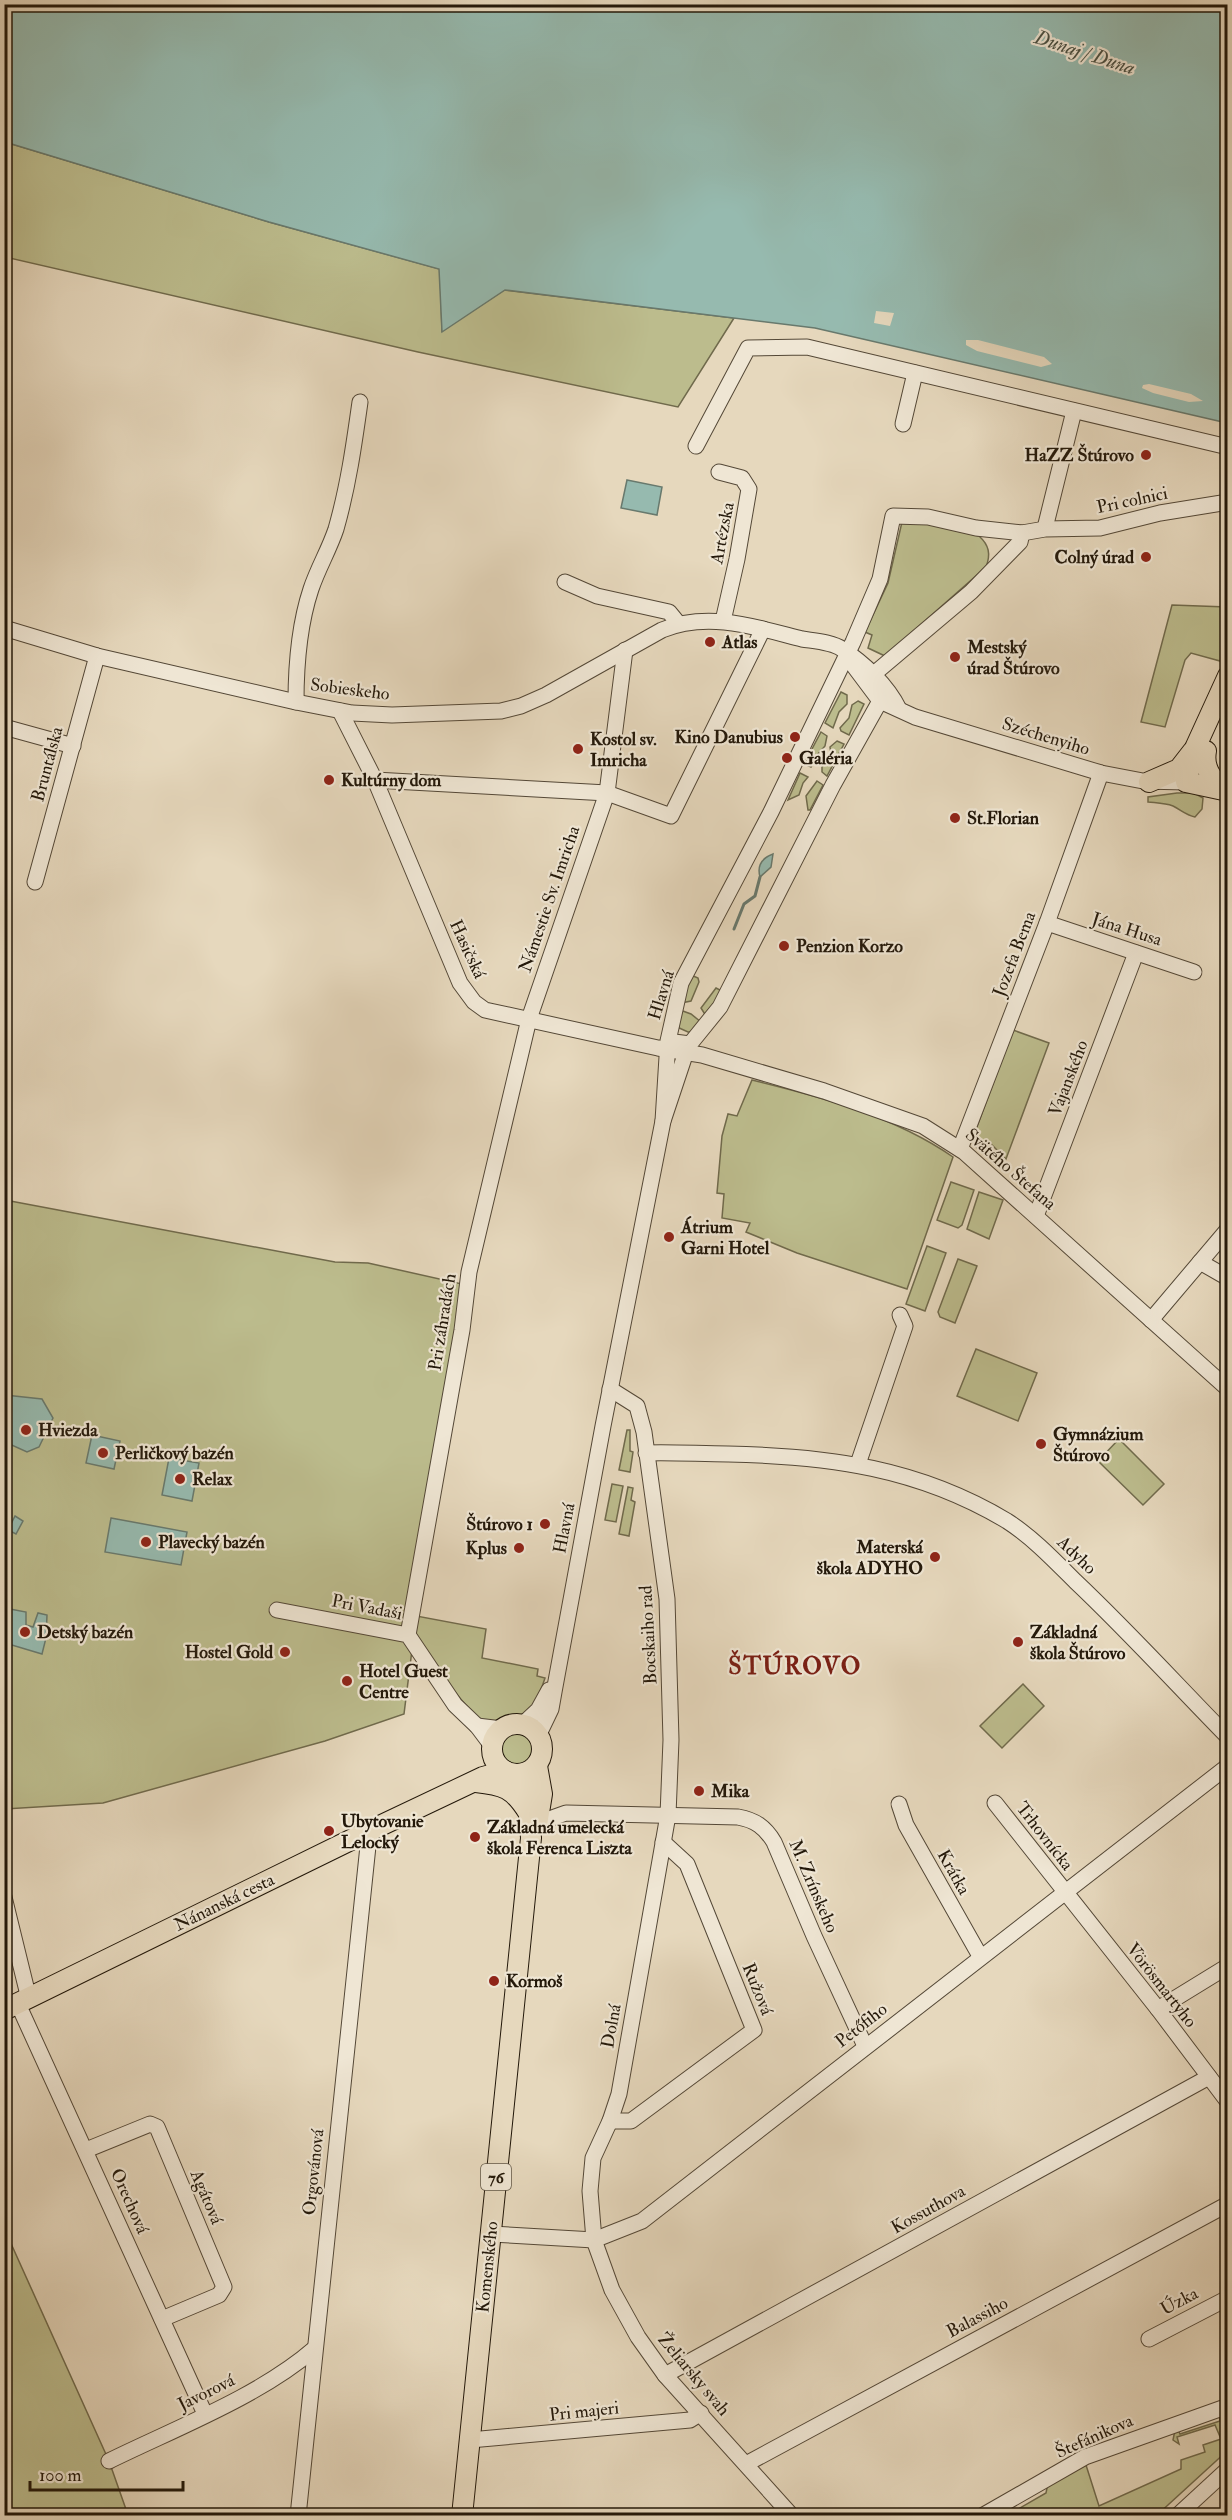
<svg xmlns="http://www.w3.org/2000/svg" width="1232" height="2520" viewBox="0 0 1232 2520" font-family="'IM FELL Double Pica',serif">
  <rect width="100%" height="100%" fill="#e6d8bd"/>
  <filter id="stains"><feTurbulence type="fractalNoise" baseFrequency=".00333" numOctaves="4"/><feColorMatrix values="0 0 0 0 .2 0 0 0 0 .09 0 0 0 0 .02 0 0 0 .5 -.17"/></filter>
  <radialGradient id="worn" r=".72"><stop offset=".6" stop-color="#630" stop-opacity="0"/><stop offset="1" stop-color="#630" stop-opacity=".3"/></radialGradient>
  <!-- green -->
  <g fill="#bcbc8d" stroke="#706a4c" stroke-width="1.5">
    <polygon points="5,142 269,222 440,269 442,331 504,290 734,318 678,407 418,352 5,257"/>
    <path d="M906,519L979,536C989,545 991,554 986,567L885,656L868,648L872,635L865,632L888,583L902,522Z"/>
    <polygon points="1172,605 1227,607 1227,639 1220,661 1191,653 1185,660 1165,727 1141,722"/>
    <polygon points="841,692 847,695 847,704 839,712 833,728 825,723"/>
    <polygon points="858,701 864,704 849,735 841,731 840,728 849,718 852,705"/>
    <polygon points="821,732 827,736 825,746 818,754 811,767 804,764"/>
    <polygon points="837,741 844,744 827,776 822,772 822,765 831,754 830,747"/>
    <polygon points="800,773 808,777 803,783 799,795 788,800"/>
    <polygon points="817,781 823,785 810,810 808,810 806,796"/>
    <path d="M1177,793H1194L1203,798L1202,809L1195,817C1186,815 1181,810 1173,806C1165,803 1157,803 1148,802V797Z"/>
    <polygon points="691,975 698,978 699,982 691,1001 681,1003"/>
    <polygon points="716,988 722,991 706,1016 701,1008"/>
    <polygon points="680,1010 691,1014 701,1022 692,1032 688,1032 677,1027"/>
    <polygon points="1013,1030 1049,1043 1006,1159 987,1140 978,1149 974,1145 975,1132"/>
    <path d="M752,1080C821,1097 894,1116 953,1157L907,1289L797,1253L746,1232L750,1223L722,1218L724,1194L717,1193L722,1136L728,1114L737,1116Z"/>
    <polygon points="951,1182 974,1190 962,1225 958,1228 937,1220"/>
    <polygon points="979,1192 1003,1200 989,1239 967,1229"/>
    <path d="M5,1200L335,1262L368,1263L462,1284L416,1616L486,1629L482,1658L538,1669L537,1676L545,1678C539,1697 531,1718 509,1720C502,1720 495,1726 487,1723C466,1714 429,1655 414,1634L404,1714L325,1741L103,1803L5,1809Z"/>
    <polygon points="927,1246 946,1253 925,1311 906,1304"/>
    <polygon points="958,1259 977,1266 955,1323 940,1317 938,1312"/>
    <polygon points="976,1349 1037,1373 1018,1421 957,1396"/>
    <polygon points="627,1430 630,1430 630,1451 633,1452 630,1472 619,1470"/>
    <polygon points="1119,1439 1164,1484 1143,1505 1098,1461"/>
    <polygon points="612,1484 623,1486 616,1522 605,1520"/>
    <polygon points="628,1487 633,1488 631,1500 635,1502 629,1536 619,1534"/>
    <polygon points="1023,1684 1044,1706 1002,1748 980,1726"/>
    <circle cx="517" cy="1749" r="18"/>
    <polygon points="4,2228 109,2461 128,2515 5,2515"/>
    <polygon points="1227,2411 1227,2451 1157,2515 1006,2516 1046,2493 1048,2483 1086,2465 1099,2506 1181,2469 1181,2460 1205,2452 1203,2445 1221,2439 1215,2425 1177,2437 1179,2444 1173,2440 1175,2430 1178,2429 1180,2434 1220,2421 1219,2414"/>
  </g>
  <!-- water -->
  <g fill="#96baaf" stroke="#68796d" stroke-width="1.5">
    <polygon points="4,5 1227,5 1227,423 815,328 505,290 442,332 439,269 269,222 5,142"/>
    <polygon points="627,480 662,487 657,515 621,508"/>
    <path d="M773,854L771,867L760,877C757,866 762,858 773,854Z"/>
    <polygon points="5,1395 42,1399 53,1418 39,1447 27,1452 5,1442"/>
    <polygon points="92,1435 120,1441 114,1469 86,1463"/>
    <polygon points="169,1458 199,1463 192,1501 162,1495"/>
    <polygon points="15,1516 23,1521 16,1534 8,1530"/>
    <polygon points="111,1518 187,1532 181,1565 105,1552"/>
    <polygon points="10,1609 26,1612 26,1625 33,1627 38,1613 47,1615 46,1638 42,1654 5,1643 5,1622"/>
  </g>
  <!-- pier -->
  <g fill="#e6d8bd">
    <polygon points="876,311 894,313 890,326 874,323"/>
    <polygon points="966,340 978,340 1044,357 1052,364 1041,367 977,351 966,345"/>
    <polygon points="1149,384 1191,394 1203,401 1189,402 1153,393 1142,388 1143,385"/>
  </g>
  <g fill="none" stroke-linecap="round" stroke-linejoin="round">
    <!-- stream -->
    <polyline stroke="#68796d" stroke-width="3" points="734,929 744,904 755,896 760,877"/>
    <defs>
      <g id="minor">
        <polyline points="903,424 915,373"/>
        <polyline points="696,446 748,348 807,347 1228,447"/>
        <polyline points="719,472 742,478 749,489 737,559 723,621"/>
        <polyline points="1046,524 1074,411"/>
        <polyline points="565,582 597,596 669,612 678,623"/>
        <path d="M4,628L97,656L296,702L352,713L392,715L501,711L521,706L546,695L662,630C708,611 755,627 802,639C814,641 832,642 842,649C864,663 887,685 899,709"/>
        <polyline points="850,661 880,701 915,717 1101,773 1143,781 1186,782"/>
        <polyline points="875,673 971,592 1020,542 1022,533"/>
        <path d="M296,702C296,664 299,625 311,589C318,568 329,550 336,529C348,487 354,445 360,402"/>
        <polyline points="340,711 375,780 460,983 474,1002 485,1010 658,1048 702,1055 824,1091 923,1126 964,1152 1228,1389"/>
        <polyline points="4,727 73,746"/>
        <polyline points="375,780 607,793 671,816 763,629"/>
        <polyline points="35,882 97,656"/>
        <polyline points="1047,923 1194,972"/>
        <polyline points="674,1042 690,1044 720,1007 833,785 880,701"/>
        <polyline points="663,1121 668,1041 681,983 771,812 853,642 880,579 893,516 928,517 976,528 1022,533 1045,529 1100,528 1160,513 1228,502"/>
        <polyline points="960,1149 1047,923 1101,773"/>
        <polyline points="1036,1216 1136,953"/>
        <polyline points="1200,1262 1228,1278"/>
        <polyline points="1151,1320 1228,1229"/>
        <polyline points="610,1389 637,1406 644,1432 667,1599 671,1740 668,1815 619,2094 610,2121 593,2158 590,2191 594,2240 612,2290 638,2337 665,2375 792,2516"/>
        <path d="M646,1453C673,1452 701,1454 728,1454C829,1456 919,1468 1007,1521C1032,1537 1054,1560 1075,1581C1128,1631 1177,1685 1228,1737"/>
        <polyline points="858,1464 905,1326 900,1315"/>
        <polyline points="277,1610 408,1635 455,1705 477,1726 492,1746"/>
        <polyline points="408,1635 462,1330 469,1272 529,1019 607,793 625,650"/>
        <polyline points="523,1724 538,1710 549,1690"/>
        <polyline points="477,1726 502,1729"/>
        <polyline points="539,1734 551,1709 554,1692 603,1426 663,1121 686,1052"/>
        <polyline points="995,1803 1158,2009 1228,2102"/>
        <polyline points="899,1804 906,1825 980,1956"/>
        <path d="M538,1823L566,1813L738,1817C755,1820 765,1827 774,1842L814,1936L865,2046"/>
        <polyline points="4,1897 29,1999"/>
        <polyline points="18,2004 205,2414"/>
        <polyline points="1158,2009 1228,1966"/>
        <polyline points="610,2121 631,2121 754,2030 687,1864 663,1842"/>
        <polyline points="86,2150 150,2124 157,2127 224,2287 219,2295 162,2319"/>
        <polyline points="491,2234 594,2240 642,2221 1228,1766"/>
        <polyline points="1149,2339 1228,2298"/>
        <polyline points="665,2375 1209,2077"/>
        <polyline points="470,2440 690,2420 701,2413"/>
        <path d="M109,2461C174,2429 260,2396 314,2349"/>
        <polyline points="746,2464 1228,2204"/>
        <polyline points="298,2516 368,1846 365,1833"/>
        <polyline points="982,2516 1085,2457 1228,2406"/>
        <polyline points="1177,2516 1228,2469"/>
      </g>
      <g id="major">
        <polyline points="1228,676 1196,746 1186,782 1228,791"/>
        <path d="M1206,751C1203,767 1211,777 1221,789"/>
        <polyline points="1149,782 1179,769 1193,751"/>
        <circle cx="517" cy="1749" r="25"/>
        <polyline points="537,1766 542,1794 537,1825"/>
        <path d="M476,1782C504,1785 513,1788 528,1812"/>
        <polyline points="4,2010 365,1833 483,1777 505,1771"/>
        <polyline points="462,2516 531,1838 528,1798 518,1774"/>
      </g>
    </defs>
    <!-- minor casing -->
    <use href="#minor" stroke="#544837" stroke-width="17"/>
    <!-- major casing -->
    <use href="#major" stroke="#23180a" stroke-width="22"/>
    <!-- minor -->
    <use href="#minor" stroke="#efe6d4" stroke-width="15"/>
    <!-- major -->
    <use href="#major" stroke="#e6d8bd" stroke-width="20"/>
  </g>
  <!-- markers -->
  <g fill="#8f2418" stroke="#efe6d4" stroke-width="2">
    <circle cx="1146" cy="455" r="6"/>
    <circle cx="1146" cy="557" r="6"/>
    <circle cx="710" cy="642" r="6"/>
    <circle cx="955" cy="657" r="6"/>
    <circle cx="795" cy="737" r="6"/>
    <circle cx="578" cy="749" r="6"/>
    <circle cx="787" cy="758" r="6"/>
    <circle cx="329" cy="780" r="6"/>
    <circle cx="955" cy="818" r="6"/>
    <circle cx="784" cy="946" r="6"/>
    <circle cx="669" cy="1237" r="6"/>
    <circle cx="26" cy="1430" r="6"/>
    <circle cx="1041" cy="1444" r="6"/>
    <circle cx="103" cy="1453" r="6"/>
    <circle cx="180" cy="1479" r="6"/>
    <circle cx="545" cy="1524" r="6"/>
    <circle cx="146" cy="1542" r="6"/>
    <circle cx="519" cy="1548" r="6"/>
    <circle cx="935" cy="1557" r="6"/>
    <circle cx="25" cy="1632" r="6"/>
    <circle cx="1018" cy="1642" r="6"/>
    <circle cx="285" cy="1652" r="6"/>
    <circle cx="347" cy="1681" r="6"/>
    <circle cx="699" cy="1791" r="6"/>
    <circle cx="329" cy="1831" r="6"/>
    <circle cx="475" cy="1837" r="6"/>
    <circle cx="494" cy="1981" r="6"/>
  </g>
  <g text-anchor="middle" stroke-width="4.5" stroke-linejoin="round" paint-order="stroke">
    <!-- shield labels -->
    <rect fill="#efe6d4" stroke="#605647" stroke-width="1.5" x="481" y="2164" width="30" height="26" rx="4.5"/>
    <g font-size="16" font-weight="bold" fill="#23180a">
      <text x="496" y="2183">76</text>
    </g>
    <!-- poi labels -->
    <g font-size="18" font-weight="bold" fill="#23180a" stroke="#efe6d4" text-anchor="start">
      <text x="1134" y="461" text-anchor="end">HaZZ Štúrovo</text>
      <text x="1134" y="563" text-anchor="end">Colný úrad</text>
      <text x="722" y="648">Atlas</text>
      <text x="967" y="653">Mestský<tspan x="967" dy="21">úrad Štúrovo</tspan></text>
      <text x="783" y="743" text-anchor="end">Kino Danubius</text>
      <text x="590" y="745">Kostol sv.<tspan x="590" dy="21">Imricha</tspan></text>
      <text x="799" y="764">Galéria</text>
      <text x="341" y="786">Kultúrny dom</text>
      <text x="967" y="824">St.Florian</text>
      <text x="796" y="952">Penzion Korzo</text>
      <text x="681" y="1233">Átrium<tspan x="681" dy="21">Garni Hotel</tspan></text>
      <text x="38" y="1436">Hviezda</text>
      <text x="1053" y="1440">Gymnázium<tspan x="1053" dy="21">Štúrovo</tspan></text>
      <text x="115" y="1459">Perličkový bazén</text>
      <text x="192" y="1485">Relax</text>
      <text x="533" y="1530" text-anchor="end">Štúrovo 1</text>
      <text x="158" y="1548">Plavecký bazén</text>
      <text x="923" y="1553" text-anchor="end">Materská<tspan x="923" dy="21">škola ADYHO</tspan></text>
      <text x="507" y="1554" text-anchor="end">Kplus</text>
      <text x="37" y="1638">Detský bazén</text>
      <text x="1030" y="1638">Základná<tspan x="1030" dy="21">škola Štúrovo</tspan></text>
      <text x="273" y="1658" text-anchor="end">Hostel Gold</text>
      <text x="359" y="1677">Hotel Guest<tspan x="359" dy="21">Centre</tspan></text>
      <text x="711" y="1797">Mika</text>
      <text x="341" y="1827">Ubytovanie<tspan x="341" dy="21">Lelocký</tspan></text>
      <text x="487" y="1833">Základná umelecká<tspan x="487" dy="21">škola Ferenca Liszta</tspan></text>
      <text x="506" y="1987">Kormoš</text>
    </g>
    <!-- street labels -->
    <g font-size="18" fill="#23180a" stroke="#efe6d4">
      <text transform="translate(1132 500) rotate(-12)" y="6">Pri colnici</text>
      <text transform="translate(722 533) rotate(-79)" y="6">Artézska</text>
      <text transform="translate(350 689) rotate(7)" y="6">Sobieskeho</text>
      <text transform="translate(1046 736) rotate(17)" y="6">Széchenyiho</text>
      <text transform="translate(47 764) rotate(-75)" y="6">Bruntálska</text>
      <text transform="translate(549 899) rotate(-71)" y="6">Námestie Sv. Imricha</text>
      <text transform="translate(1127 929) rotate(18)" y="6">Jána Husa</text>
      <text transform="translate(468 949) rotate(65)" y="6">Hasičská</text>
      <text transform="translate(1014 954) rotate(-69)" y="6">Jozefa Bema</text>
      <text transform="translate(661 995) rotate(-73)" y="6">Hlavná</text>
      <text transform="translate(1068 1078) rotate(-69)" y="6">Vajanského</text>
      <text transform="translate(1011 1169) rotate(41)" y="6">Svätého Štefana</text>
      <text transform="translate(442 1322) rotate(-81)" y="6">Pri záhradách</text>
      <text transform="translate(564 1528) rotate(-79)" y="6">Hlavná</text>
      <text transform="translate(1077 1555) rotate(44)" y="6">Adyho</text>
      <text transform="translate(367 1607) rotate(11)" y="6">Pri Vadaši</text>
      <text transform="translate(648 1635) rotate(-93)" y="6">Bocskaiho rad</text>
      <text transform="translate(1045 1836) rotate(52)" y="6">Trhovnícka</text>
      <text transform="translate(954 1872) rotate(61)" y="6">Krátka</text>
      <text transform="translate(814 1886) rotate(67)" y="6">M. Zrínskeho</text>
      <text transform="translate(224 1902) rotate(-26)" y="6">Nánanská cesta</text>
      <text transform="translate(1162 1985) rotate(52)" y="6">Vörösmartyho</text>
      <text transform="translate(758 1989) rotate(68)" y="6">Ružová</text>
      <text transform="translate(861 2025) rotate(-38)" y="6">Petőfiho</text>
      <text transform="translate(611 2026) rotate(-80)" y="6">Dolná</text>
      <text transform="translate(313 2172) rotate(-84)" y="6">Orgovánová</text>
      <text transform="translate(207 2197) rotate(67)" y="6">Agátová</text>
      <text transform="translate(130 2201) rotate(66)" y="6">Orechová</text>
      <text transform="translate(928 2209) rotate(-29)" y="6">Kossuthova</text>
      <text transform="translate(487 2267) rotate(-84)" y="6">Komenského</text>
      <text transform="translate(1179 2301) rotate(-28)" y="6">Úzka</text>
      <text transform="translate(977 2317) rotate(-28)" y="6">Balassiho</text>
      <text transform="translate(694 2374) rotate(50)" y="6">Želiarsky svah</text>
      <text transform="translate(206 2392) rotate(-26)" y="6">Javorová</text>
      <text transform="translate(584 2411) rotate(-6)" y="6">Pri majeri</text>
      <text transform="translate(1094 2436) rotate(-24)" y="6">Štefánikova</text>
    </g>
    <!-- water labels -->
    <g font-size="20" font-style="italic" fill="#4b5144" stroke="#efe6d4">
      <text transform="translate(1085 52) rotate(18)" y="7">Dunaj / Duna</text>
    </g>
    <!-- district labels -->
    <g font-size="24" font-weight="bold" letter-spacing="1.5" fill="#7a1f14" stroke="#efe6d4">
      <text x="795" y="1674">ŠTÚROVO</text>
    </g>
  </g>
  <!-- margin -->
  <rect width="1232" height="2520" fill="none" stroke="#e6d8bd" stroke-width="24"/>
  <rect x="6" y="6" width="1220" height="2508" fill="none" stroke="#23180a" stroke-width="3"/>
  <rect x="12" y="12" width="1208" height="2496" fill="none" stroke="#23180a" stroke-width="1.5"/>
  <!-- scale -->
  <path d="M30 2481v9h153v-9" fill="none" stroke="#23180a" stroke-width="3"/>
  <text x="39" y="2481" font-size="18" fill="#23180a" stroke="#efe6d4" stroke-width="4.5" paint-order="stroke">100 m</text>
  <rect width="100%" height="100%" filter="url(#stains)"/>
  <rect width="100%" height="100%" fill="url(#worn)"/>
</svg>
